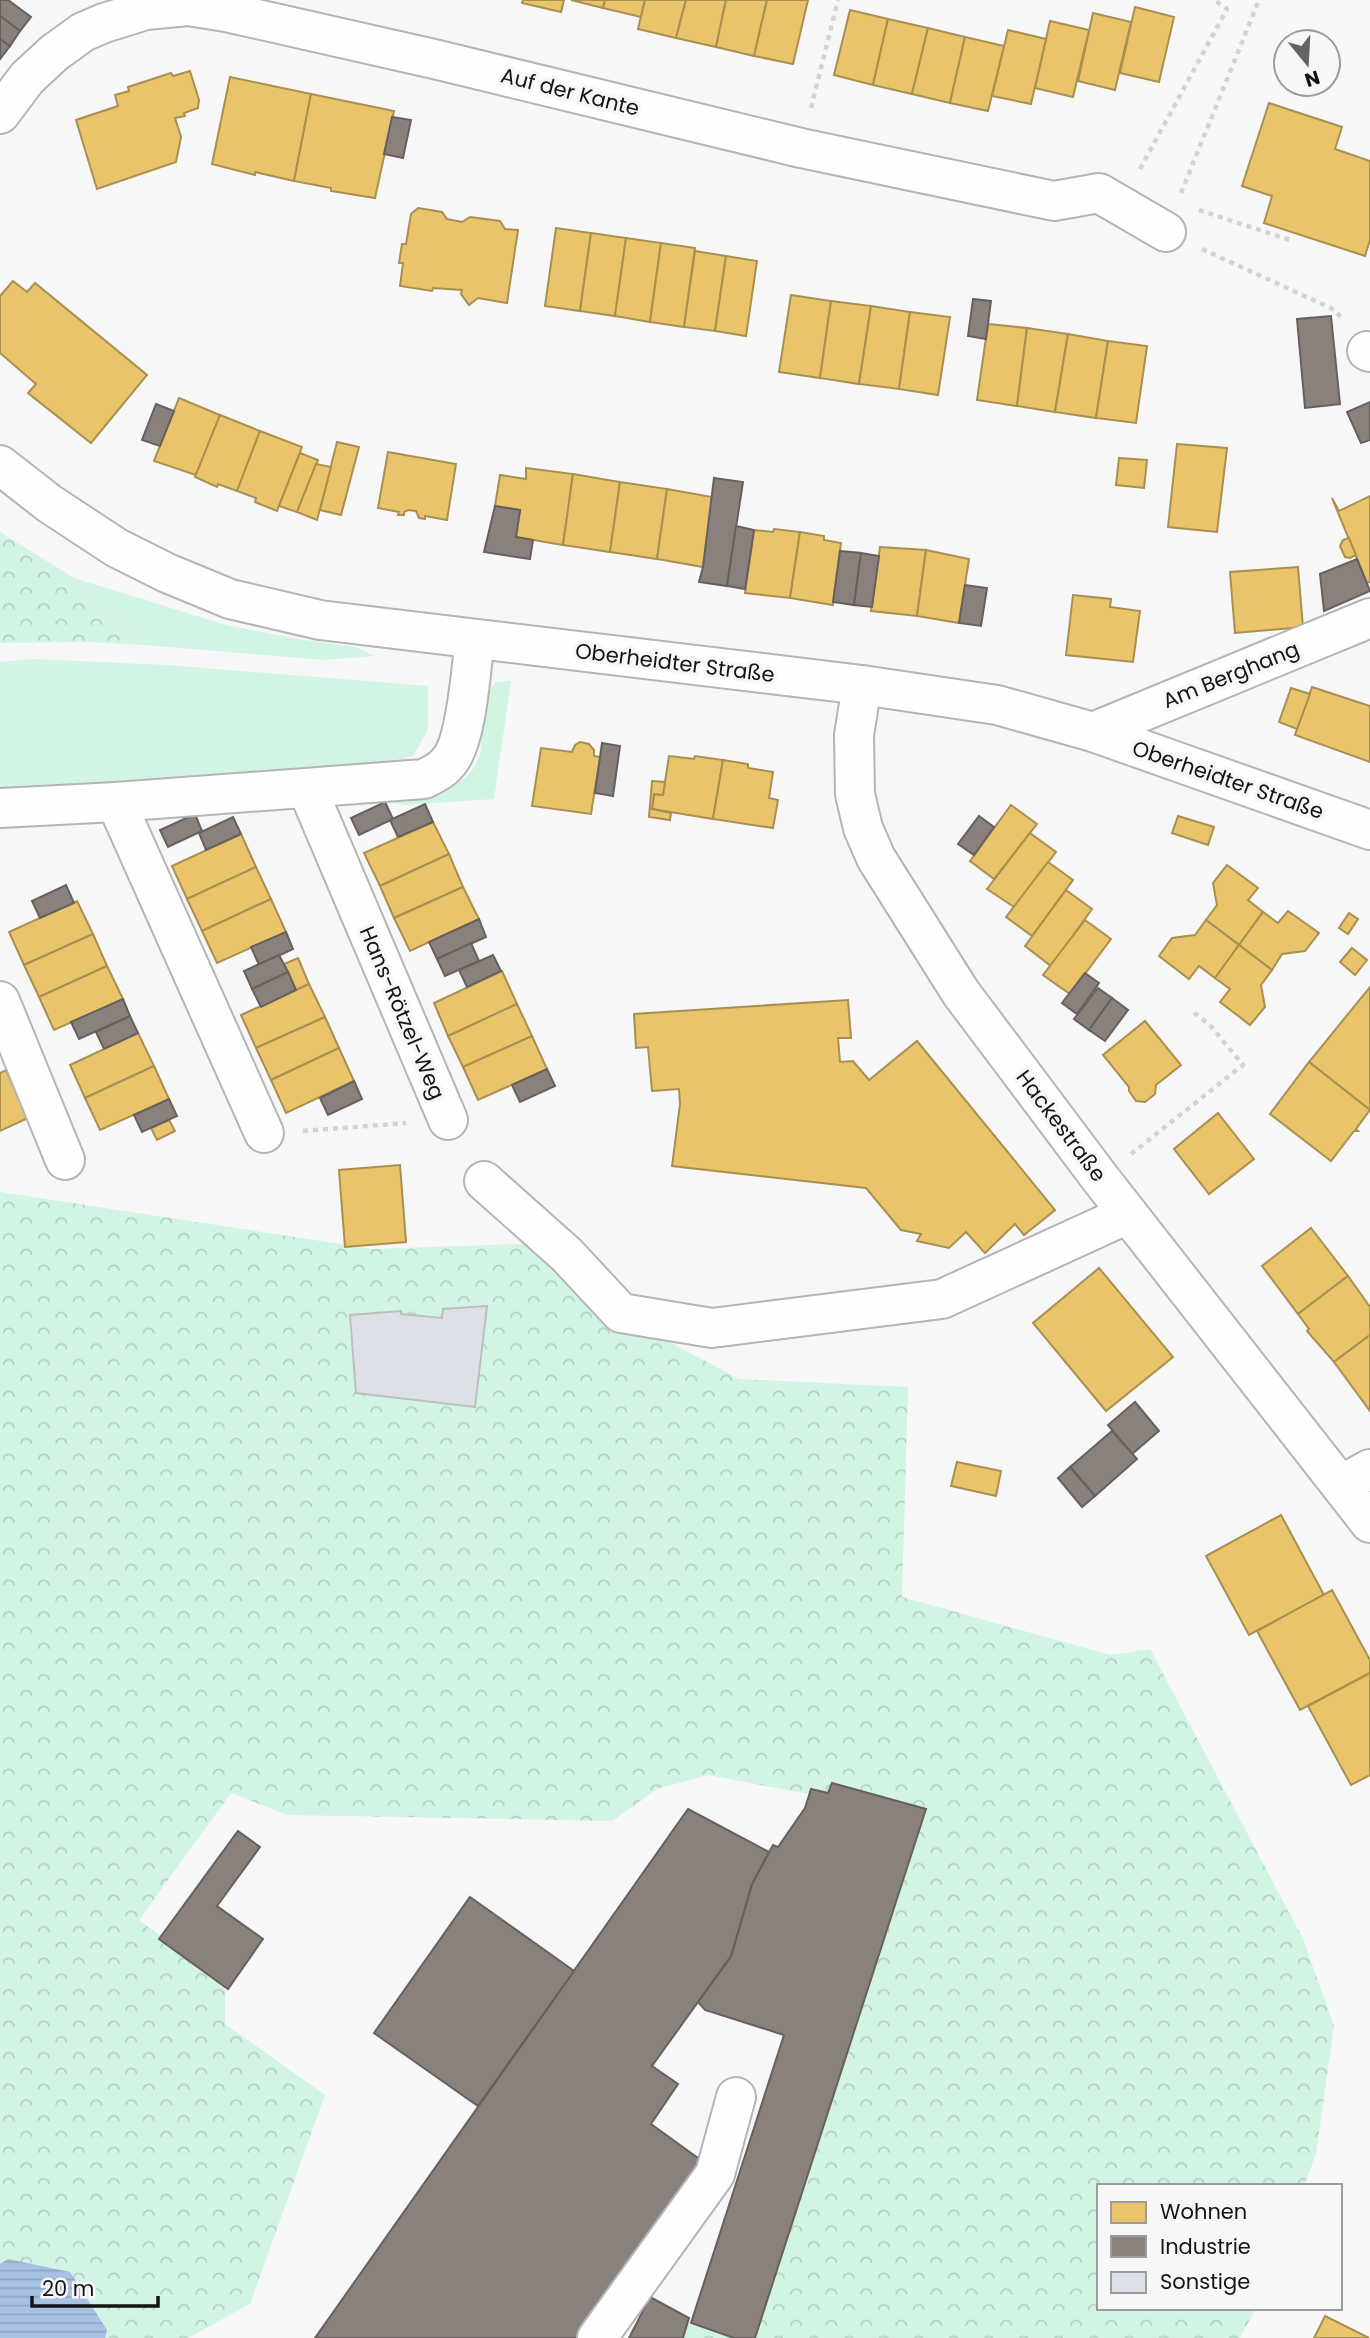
<svg xmlns="http://www.w3.org/2000/svg" width="1370" height="2338" viewBox="0 0 1370 2338" font-family="Poppins,sans-serif">
  <defs>
    <pattern id="forest-crowns" width="20" height="18" patternUnits="userSpaceOnUse" patternTransform="scale(1.75)"><rect width="20" height="18" fill="#d2f4e3"/><path d="M2 6a3 3 0 1 1 6 0M12 15a3 3 0 1 1 6 0" fill="none" stroke="#b3d0c2"/></pattern>
    <pattern id="water-rules" width="6" height="5" patternUnits="userSpaceOnUse" patternTransform="scale(1.75)"><rect width="6" height="5" fill="#a7c1e4"/><path d="M0 2.5h6" fill="none" stroke="#8fa5c3"/></pattern>
  </defs>
  <rect width="100%" height="100%" fill="#f7f7f7"/>
  <!-- grass -->
  <g fill="#d2f4e3">
    <polygon points="74,578 226,625 297,639 355,647 375,656 324,660 145,645"/>
    <polygon points="34,659 167,665 428,686 428,729 414,755 382,767 0,793 0,662"/>
    <path d="M511,681L494,799L405,805L368,799C406,796 467,800 480,754C483,746 481,735 482,727C482,710 484,695 496,682Z"/>
  </g>
  <!-- forest -->
  <g fill="url(#forest-crowns)">
    <polygon points="0,532 74,578 145,645 87,642 0,643"/>
    <polygon points="0,1192 373,1249 571,1242 579,1294 739,1379 908,1387 902,1597 1111,1655 1150,1649 1303,1939 1334,2026 1316,2154 1304,2186 1099,2186 1099,2308 1256,2308 1240,2338 755,2338 924,1816 708,1775 657,1789 612,1821 287,1815 231,1793 139,1920 225,1984 225,2024 325,2095 250,2304 188,2338 0,2338"/>
    <polygon points="686,2323 734,2338 682,2338"/>
  </g>
  <!-- water -->
  <polygon fill="url(#water-rules)" points="8,2259 70,2272 107,2330 105,2338 0,2338 0,2264"/>
  <!-- homes -->
  <g fill="#e9c46a" stroke="#a98f50" stroke-width="2">
    <polygon points="523,0 564,0 561,12 522,3"/>
    <polygon points="571,0 605,0 603,8"/>
    <polygon points="605,0 645,0 641,17 603,8"/>
    <polygon points="645,0 686,0 676,38 638,29"/>
    <polygon points="686,0 726,0 716,47 676,38"/>
    <polygon points="726,0 767,0 754,56 716,47"/>
    <polygon points="767,0 808,0 793,64 754,56"/>
    <polygon points="1135,7 1174,17 1159,82 1120,73"/>
    <polygon points="850,10 888,19 873,85 834,75"/>
    <polygon points="1093,13 1131,22 1115,90 1078,81"/>
    <polygon points="888,19 928,28 912,94 873,85"/>
    <polygon points="1050,21 1089,30 1073,97 1035,88"/>
    <polygon points="928,28 965,37 950,103 912,94"/>
    <polygon points="1008,30 1046,39 1031,104 992,96"/>
    <polygon points="965,37 1004,46 988,111 950,103"/>
    <polygon points="190,71 199,100 198,108 184,113 185,116 175,118 181,137 176,162 97,189 76,120 118,106 115,95 129,91 128,87 171,73 173,76"/>
    <polygon points="230,77 311,94 294,181 255,172 255,175 212,164"/>
    <polygon points="311,94 394,111 375,198 331,191 331,188 294,181"/>
    <polygon points="1269,103 1342,127 1335,149 1370,161 1370,240 1365,256 1264,223 1272,196 1242,186"/>
    <polygon points="418,208 442,212 447,219 462,222 470,217 500,221 505,229 518,230 507,303 478,298 469,305 461,294 462,290 433,288 432,291 400,286 403,263 399,263 402,244 406,244 411,214"/>
    <polygon points="556,228 591,233 580,311 545,306"/>
    <polygon points="591,233 626,238 615,316 580,311"/>
    <polygon points="626,238 661,243 650,322 615,316"/>
    <polygon points="661,243 695,248 684,327 650,322"/>
    <polygon points="695,251 726,256 715,331 684,327"/>
    <polygon points="726,256 757,261 746,336 715,331"/>
    <polygon points="13,281 27,292 35,283 147,375 91,443 28,393 36,384 0,353 0,296"/>
    <polygon points="791,295 831,301 820,378 779,372"/>
    <polygon points="831,301 871,306 859,384 820,378"/>
    <polygon points="871,306 910,312 899,389 859,384"/>
    <polygon points="910,312 950,317 938,395 899,389"/>
    <polygon points="988,324 1027,328 1017,406 977,400"/>
    <polygon points="1027,328 1068,334 1055,412 1017,406"/>
    <polygon points="1068,334 1108,341 1096,418 1055,412"/>
    <polygon points="1108,341 1147,346 1136,423 1096,418"/>
    <polygon points="179,398 220,415 196,475 154,461"/>
    <polygon points="220,415 260,431 237,491 218,484 217,487 195,477"/>
    <polygon points="260,431 302,447 277,511 255,502 256,498 237,491"/>
    <polygon points="337,442 359,447 341,515 320,510"/>
    <polygon points="1177,444 1227,448 1217,532 1168,527"/>
    <polygon points="388,452 456,464 447,520 425,516 425,519 419,518 416,511 408,510 404,512 404,515 398,515 399,512 378,508"/>
    <polygon points="300,453 318,460 297,512 279,506"/>
    <polygon points="1119,458 1147,460 1144,488 1116,485"/>
    <polygon points="316,464 331,467 317,520 297,512"/>
    <polygon points="526,468 573,474 563,545 516,537 520,510 495,506 500,475 526,479"/>
    <polygon points="573,474 620,482 610,552 563,545"/>
    <polygon points="620,482 667,489 657,559 610,552"/>
    <polygon points="667,489 712,497 703,567 657,559"/>
    <polygon points="1370,496 1370,582 1367,583 1332,498 1339,511"/>
    <polygon points="774,529 800,532 790,598 745,593 754,530 773,532"/>
    <polygon points="800,532 824,536 824,540 841,543 833,605 790,598"/>
    <polygon points="1349,538 1356,555 1350,558 1345,557 1340,546 1343,540"/>
    <polygon points="880,547 926,550 917,616 871,611"/>
    <polygon points="926,550 969,559 959,623 917,616"/>
    <polygon points="1298,567 1303,627 1235,633 1230,572"/>
    <polygon points="1073,595 1111,599 1110,607 1140,611 1133,662 1066,655"/>
    <polygon points="1312,687 1370,706 1370,762 1295,735"/>
    <polygon points="1291,688 1310,694 1297,729 1279,722"/>
    <polygon points="580,742 589,744 594,750 594,756 600,757 591,814 532,806 541,748 572,752 575,745"/>
    <polygon points="669,756 694,759 695,756 723,760 713,819 652,809 654,794 663,795"/>
    <polygon points="723,760 748,764 748,768 773,772 769,798 778,800 773,828 713,819"/>
    <polygon points="652,781 665,782 663,795 654,794 652,809 671,813 670,820 649,817"/>
    <polygon points="1011,805 1037,824 994,879 970,861"/>
    <polygon points="1178,816 1214,827 1208,845 1172,833"/>
    <polygon points="433,822 449,854 380,886 364,853"/>
    <polygon points="1030,833 1056,852 1014,907 987,889"/>
    <polygon points="241,834 256,867 187,899 172,866"/>
    <polygon points="449,854 463,887 394,918 380,886"/>
    <polygon points="1048,862 1073,880 1032,936 1006,917"/>
    <polygon points="1227,865 1258,888 1248,900 1263,912 1239,945 1206,920 1217,905 1213,883"/>
    <polygon points="256,867 271,899 202,931 187,899"/>
    <polygon points="463,887 479,919 410,951 394,918"/>
    <polygon points="1066,890 1092,909 1051,966 1025,946"/>
    <polygon points="271,899 286,932 217,963 202,931"/>
    <polygon points="77,901 93,934 24,965 9,932"/>
    <polygon points="1288,911 1319,933 1305,951 1282,954 1272,970 1239,945 1263,912 1278,923"/>
    <polygon points="1349,913 1358,919 1348,934 1339,928"/>
    <polygon points="1085,920 1111,939 1070,994 1043,975"/>
    <polygon points="1206,920 1239,945 1215,978 1199,966 1189,979 1159,956 1172,938 1195,935"/>
    <polygon points="93,934 107,966 39,997 24,965"/>
    <polygon points="1239,945 1272,970 1261,985 1265,1007 1250,1025 1220,1002 1230,989 1215,978"/>
    <polygon points="1352,948 1367,960 1355,975 1340,962"/>
    <polygon points="298,958 309,984 296,990 284,964"/>
    <polygon points="107,966 123,999 54,1030 39,997"/>
    <polygon points="502,971 517,1004 448,1036 434,1003"/>
    <polygon points="309,984 325,1017 256,1048 241,1015"/>
    <polygon points="1370,987 1370,1110 1309,1062"/>
    <polygon points="848,1000 851,1038 838,1038 840,1062 853,1061 869,1080 917,1041 1055,1210 1024,1235 1015,1224 985,1253 966,1232 949,1248 917,1241 921,1234 901,1230 866,1188 672,1166 680,1104 679,1089 652,1091 648,1047 636,1048 634,1014"/>
    <polygon points="517,1004 532,1036 463,1067 448,1036"/>
    <polygon points="325,1017 339,1048 271,1080 256,1048"/>
    <polygon points="1145,1021 1181,1065 1156,1085 1155,1094 1145,1102 1136,1101 1129,1091 1129,1087 1103,1055"/>
    <polygon points="138,1033 154,1066 85,1098 70,1065"/>
    <polygon points="532,1036 547,1069 478,1100 463,1067"/>
    <polygon points="339,1048 354,1081 286,1113 271,1080"/>
    <polygon points="1309,1062 1370,1110 1356,1129 1358,1131 1354,1131 1331,1161 1270,1114"/>
    <polygon points="154,1066 169,1099 100,1130 85,1098"/>
    <polygon points="6,1070 28,1118 0,1131 0,1073"/>
    <polygon points="1218,1113 1254,1159 1209,1194 1174,1149"/>
    <polygon points="169,1120 175,1131 157,1140 151,1128"/>
    <polygon points="400,1165 406,1242 345,1247 339,1170"/>
    <polygon points="1311,1228 1348,1276 1298,1314 1262,1266"/>
    <polygon points="1099,1268 1173,1357 1106,1411 1033,1323"/>
    <polygon points="1348,1276 1370,1307 1370,1335 1334,1362 1307,1331 1309,1329 1298,1314"/>
    <polygon points="1370,1335 1370,1411 1334,1362"/>
    <polygon points="957,1462 1001,1471 996,1496 951,1486"/>
    <polygon points="1281,1515 1324,1595 1249,1635 1206,1556"/>
    <polygon points="1332,1590 1370,1660 1370,1673 1300,1710 1257,1631"/>
    <polygon points="1370,1673 1370,1775 1351,1785 1308,1706"/>
    <polygon points="1325,2316 1369,2338 1314,2338"/>
  </g>
  <!-- industry -->
  <g fill="#8a817c" stroke="#67605d" stroke-width="2">
    <polygon points="0,0 8,0 31,17 20,31 0,16"/>
    <polygon points="0,16 20,31 10,46 0,39"/>
    <polygon points="0,39 10,46 0,59"/>
    <polygon points="392,117 411,120 403,158 384,154"/>
    <polygon points="973,299 991,301 986,339 968,336"/>
    <polygon points="1331,316 1340,404 1305,408 1297,319"/>
    <polygon points="1370,402 1370,440 1361,443 1347,412"/>
    <polygon points="156,404 174,411 160,446 142,440"/>
    <polygon points="714,478 743,482 727,586 699,582 703,567"/>
    <polygon points="495,506 520,510 516,537 533,540 530,559 484,552"/>
    <polygon points="736,526 754,530 745,589 727,586"/>
    <polygon points="840,551 861,553 854,605 833,602"/>
    <polygon points="861,553 879,556 872,607 854,605"/>
    <polygon points="1357,559 1370,591 1324,611 1320,574"/>
    <polygon points="965,585 987,588 981,626 959,623"/>
    <polygon points="602,743 620,746 613,796 595,793"/>
    <polygon points="385,802 393,819 359,835 351,818"/>
    <polygon points="425,804 433,822 398,837 390,820"/>
    <polygon points="195,814 202,831 168,847 160,830"/>
    <polygon points="979,816 994,827 974,855 958,844"/>
    <polygon points="233,817 241,834 206,850 199,833"/>
    <polygon points="66,885 74,903 40,918 32,901"/>
    <polygon points="479,919 486,937 437,959 429,942"/>
    <polygon points="286,932 293,949 259,965 251,947"/>
    <polygon points="471,943 479,961 445,976 437,959"/>
    <polygon points="279,955 288,972 252,989 244,971"/>
    <polygon points="493,955 501,971 467,987 459,970"/>
    <polygon points="288,972 296,990 261,1007 252,989"/>
    <polygon points="1085,973 1099,983 1077,1014 1062,1003"/>
    <polygon points="1098,988 1112,998 1089,1030 1074,1019"/>
    <polygon points="1112,998 1128,1010 1105,1041 1089,1030"/>
    <polygon points="123,999 130,1016 79,1039 71,1022"/>
    <polygon points="130,1016 138,1033 104,1049 96,1032"/>
    <polygon points="547,1069 555,1086 520,1102 512,1085"/>
    <polygon points="354,1081 362,1099 328,1115 320,1098"/>
    <polygon points="169,1099 177,1116 142,1132 134,1115"/>
    <polygon points="1135,1402 1159,1431 1132,1454 1108,1425"/>
    <polygon points="1112,1431 1137,1459 1095,1496 1070,1467"/>
    <polygon points="1070,1467 1095,1496 1082,1507 1058,1478"/>
    <polygon points="832,1783 926,1809 755,2338 734,2338 691,2323 784,2035 705,2010 698,2002 731,1956 752,1884 773,1845 778,1847 805,1808 811,1789 828,1793"/>
    <polygon points="688,1809 769,1852 752,1884 731,1956 652,2066 678,2084 651,2124 702,2161 577,2338 315,2338"/>
    <polygon points="238,1831 260,1847 217,1906 263,1939 228,1989 159,1939"/>
    <polygon points="470,1897 574,1971 478,2106 374,2033"/>
    <polygon points="650,2297 689,2318 683,2338 629,2338"/>
  </g>
  <!-- building -->
  <polygon fill="#dde1e7" stroke="#bebebe" stroke-width="2" points="487,1306 475,1407 356,1393 350,1315 401,1311 401,1314 442,1318 443,1309"/>
  <g fill="none" stroke-linecap="round" stroke-linejoin="round">
    <defs>
      <g id="minor">
        <polyline points="0,114 27,78 54,53 83,32 104,23 146,10 188,6 226,12 434,59 801,148 1054,201 1099,193 1166,232"/>
        <polyline points="1367,351 1370,352"/>
        <polyline points="0,465 50,504 117,548 167,573 230,599 320,620 862,685 997,705 1093,732 1370,830"/>
        <polyline points="862,685 854,735 855,794 863,828 876,858 961,993 1100,1178 1370,1523"/>
        <polyline points="1093,732 1370,618"/>
        <polyline points="307,788 448,1120"/>
        <polyline points="0,808 116,802"/>
        <polyline points="0,1001 65,1160"/>
        <path d="M264,1133L116,802L424,779C434,774 443,770 450,760C467,739 471,668 475,639"/>
        <polyline points="484,1181 567,1255 621,1313 712,1328 942,1299 1128,1214"/>
        <polyline points="1341,1485 1370,1469"/>
        <polyline points="597,2338 715,2174 736,2097"/>
      </g>
    </defs>
    <!-- minor casing -->
    <use href="#minor" stroke="#b5b5b6" stroke-width="42"/>
    <!-- path -->
    <g stroke="#d3d3d3" stroke-width="4.5" stroke-dasharray="5 5" stroke-linecap="butt">
      <polyline points="811,108 838,0"/>
      <polyline points="1140,169 1227,9 1214,0"/>
      <polyline points="1181,193 1259,0"/>
      <polyline points="1199,210 1293,241"/>
      <polyline points="1202,249 1335,310 1343,320"/>
      <polyline points="303,1131 406,1123"/>
      <polyline points="1131,1154 1243,1065 1210,1025 1193,1012"/>
    </g>
    <!-- minor -->
    <use href="#minor" stroke="#fefefe" stroke-width="38"/>
  </g>
  <g text-anchor="middle" stroke-width="7" stroke-linejoin="round" paint-order="stroke">
    <!-- street labels -->
    <g font-size="21" fill="#141414" stroke="#f6f7f8">
      <text transform="translate(570 92) rotate(14)" y="7">Auf der Kante</text>
      <text transform="translate(675 663) rotate(7)" y="7">Oberheidter Straße</text>
      <text transform="translate(1231 675) rotate(-22)" y="7">Am Berghang</text>
      <text transform="translate(1228 780) rotate(19)" y="7">Oberheidter Straße</text>
      <text transform="translate(402 1013) rotate(67)" y="7">Hans-Rötzel-Weg</text>
      <text transform="translate(1061 1126) rotate(53)" y="7">Hackestraße</text>
    </g>
  </g>
  <!-- legend -->
  <rect x="1097" y="2184" width="245" height="126" fill="#f6f7f8" stroke="#9c9c9d" stroke-width="2"/>
  <rect x="1111" y="2202" width="35" height="21" fill="#e9c46a" stroke="#9c9c9d" stroke-width="2"/>
  <text x="1160" y="2219" font-size="21" fill="#141414">Wohnen</text>
  <rect x="1111" y="2236" width="35" height="21" fill="#8a817c" stroke="#9c9c9d" stroke-width="2"/>
  <text x="1160" y="2254" font-size="21" fill="#141414">Industrie</text>
  <rect x="1111" y="2272" width="35" height="21" fill="#dde1e7" stroke="#9c9c9d" stroke-width="2"/>
  <text x="1160" y="2289" font-size="21" fill="#141414">Sonstige</text>
  <!-- north arrow -->
  <g transform="translate(1307 63) rotate(162)"><circle r="33" fill="#f6f7f8" stroke="#9c9c9d" stroke-width="2"/>
  <path d="M0-5L12 26L0 18L-12 26Z" fill="#636363"/>
  <text y="-10" font-size="19" font-weight="bold" text-anchor="middle" fill="#141414">N</text>
  </g>
  <!-- scale -->
  <path d="M32 2296v10h126v-10" fill="none" stroke="#141414" stroke-width="3.5"/>
  <text x="42" y="2296" font-size="21" fill="#141414" stroke="#f6f7f8" stroke-width="5" paint-order="stroke">20 m</text>
</svg>
